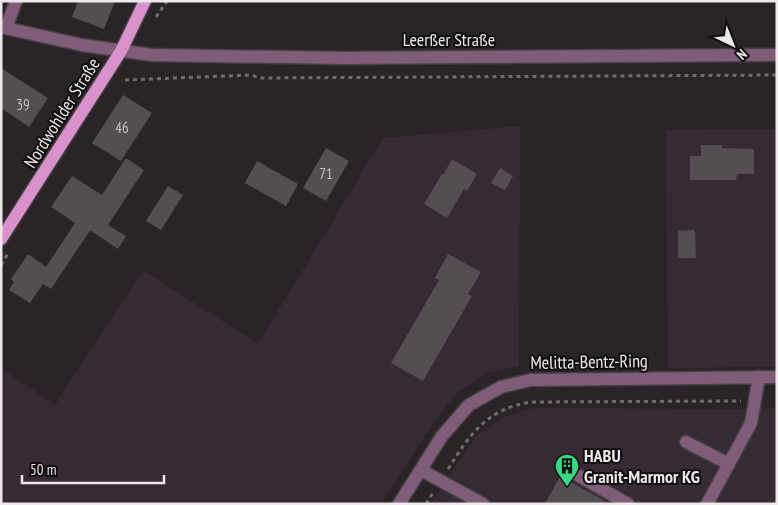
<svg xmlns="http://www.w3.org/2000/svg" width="778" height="505" viewBox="0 0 778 505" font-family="'PT Sans Narrow',sans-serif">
  <rect width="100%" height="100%" fill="#2a2429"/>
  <!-- built -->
  <g fill="#362b34">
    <polygon points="520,126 519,366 488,373 456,393 429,429 381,504 1,504 2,369 55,405 143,270 258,344 383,138"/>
    <polygon points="777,129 777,367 668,368 666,130"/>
    <polygon points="533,408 738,409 777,408 777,504 430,504 477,435 501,418"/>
  </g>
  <!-- building -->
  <g fill="#544d52">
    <polygon points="78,1 115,1 104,29 72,17"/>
    <polygon points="1,68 48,98 29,127 1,108"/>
    <polygon points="123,95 152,113 121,161 92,143"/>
    <polygon points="701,145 722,145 722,148 754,149 754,174 737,174 736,180 690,180 690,156 701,156"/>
    <polygon points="326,148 349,161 326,201 303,188"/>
    <polygon points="126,158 144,170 108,225 126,236 118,249 91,231 89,232 51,289 43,284 30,303 9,290 14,282 11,279 28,254 46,267 75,223 51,207 72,176 102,195"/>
    <polygon points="452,159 477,174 467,191 464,189 447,218 424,204 442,174 443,175"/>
    <polygon points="257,161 298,184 286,206 245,183"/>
    <polygon points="500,168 513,176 505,190 491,183"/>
    <polygon points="168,186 183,195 161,230 146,221"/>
    <polygon points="695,230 696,258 678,258 678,231"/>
    <polygon points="448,254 481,272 468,294 472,296 423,381 391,363 439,280 435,278"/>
    <polygon points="560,476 610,504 545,504"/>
  </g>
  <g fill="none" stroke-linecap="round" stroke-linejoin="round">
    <defs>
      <g id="minor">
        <polyline points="1,27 82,45 152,55 343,58 777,55"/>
        <polyline points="6,28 16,1"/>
        <polyline points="686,442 729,464"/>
        <polyline points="421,470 483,504"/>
        <polyline points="579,476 628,504"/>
        <polyline points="399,504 442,436 469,405 501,387 530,380 777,377"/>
        <polyline points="707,504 751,423 759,377"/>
      </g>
      <polyline id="major" points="1,239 121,51 145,1"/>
    </defs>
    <!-- minor casing -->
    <use href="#minor" stroke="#453f44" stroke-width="15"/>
    <!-- major casing -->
    <use href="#major" stroke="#453f44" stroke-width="15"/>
    <!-- path -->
    <g stroke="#716c70" stroke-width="3" stroke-dasharray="4 4" stroke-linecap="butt">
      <polyline points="156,17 167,1"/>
      <polyline points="125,80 251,75 260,78 777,75"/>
      <polyline points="1,265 9,252"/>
      <path d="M448,469C471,433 487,409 531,402L741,401"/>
      <polyline points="426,504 433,493"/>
    </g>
    <!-- minor -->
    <use href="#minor" stroke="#7f5d78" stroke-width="12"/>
    <!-- major -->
    <use href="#major" stroke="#d992cb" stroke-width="12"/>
  </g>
  <!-- icons -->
  <defs>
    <symbol id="building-pin" viewBox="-11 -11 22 30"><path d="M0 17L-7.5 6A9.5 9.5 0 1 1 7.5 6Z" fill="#38d880" stroke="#110e10"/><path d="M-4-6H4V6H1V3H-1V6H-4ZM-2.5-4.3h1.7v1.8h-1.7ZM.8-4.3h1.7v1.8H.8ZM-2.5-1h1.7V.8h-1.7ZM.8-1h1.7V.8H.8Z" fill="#111"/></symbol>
  </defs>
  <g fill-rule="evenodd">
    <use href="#building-pin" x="553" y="452" width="28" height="38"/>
  </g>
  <g text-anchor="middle" stroke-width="4" stroke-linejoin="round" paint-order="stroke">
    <!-- number labels -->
    <g font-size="15" fill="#c6c1c5">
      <text x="23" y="110">39</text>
      <text x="122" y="133">46</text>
      <text x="326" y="179">71</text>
    </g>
    <!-- street labels -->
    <g font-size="18" fill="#ece8eb" stroke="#110e10">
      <text x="449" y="46">Leerßer Straße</text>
      <text transform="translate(62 113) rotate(-58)" y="6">Nordwohlder Straße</text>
      <text transform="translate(589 362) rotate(-1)" y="6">Melitta-Bentz-Ring</text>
    </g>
    <!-- poi labels -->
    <g font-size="18" font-weight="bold" fill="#ece8eb" stroke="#110e10" text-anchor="start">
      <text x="584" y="462">HABU<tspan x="584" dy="21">Granit-Marmor KG</tspan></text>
    </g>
  </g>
  <!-- border -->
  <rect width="778" height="505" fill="none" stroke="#ece8eb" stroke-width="5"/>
  <!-- north arrow -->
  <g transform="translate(733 45) rotate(137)" stroke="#110e10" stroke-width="4" paint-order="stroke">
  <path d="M0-4L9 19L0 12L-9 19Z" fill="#ece8eb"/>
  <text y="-8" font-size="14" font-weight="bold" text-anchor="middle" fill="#ece8eb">N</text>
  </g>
  <!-- scale -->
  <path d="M22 475v8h142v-8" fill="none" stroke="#ece8eb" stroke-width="2.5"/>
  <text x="30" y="475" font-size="15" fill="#ece8eb" stroke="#110e10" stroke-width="4" paint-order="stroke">50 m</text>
</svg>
